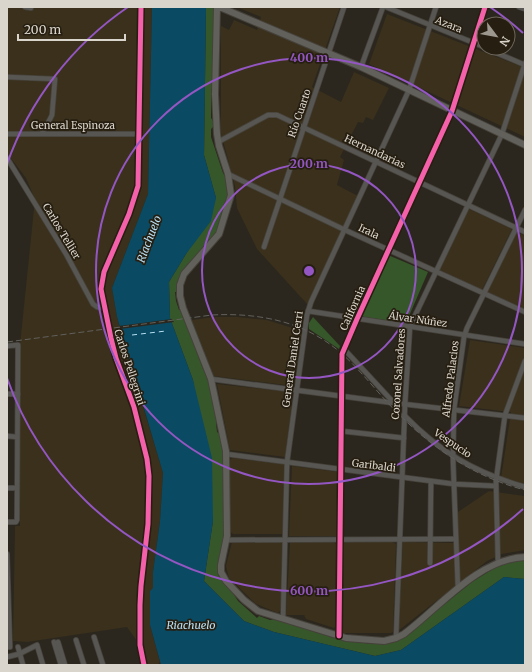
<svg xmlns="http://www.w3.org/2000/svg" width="532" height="672" viewBox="0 0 532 672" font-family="Merriweather,serif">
  <rect width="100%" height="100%" fill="#2b271e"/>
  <!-- built -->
  <g fill="#3a301c">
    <polygon points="7,7 152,7 148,194 112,288 117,317 123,340 163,473 160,521 153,572 153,588 150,625 160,662 157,665 141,665 138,656 137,641 127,627 27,642 13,641 15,526 20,526 20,345 35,199 26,178 7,153"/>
    <polygon points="237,7 340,7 312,87 341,102 354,72 389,88 373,120 366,117 363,123 358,122 340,157 344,160 337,185 358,196 308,305 257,249 237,208 235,186 221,133 221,26 229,30 234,20 257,30 261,17"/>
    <polygon points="387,14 525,68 525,137 369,64"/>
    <polygon points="467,208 512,229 482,290 438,269"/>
    <polygon points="515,231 525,236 525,310 486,291"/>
    <polygon points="213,317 237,317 267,320 302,331 294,386 214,376 192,320"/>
    <polygon points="470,340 525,348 525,484 501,478 511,412 459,406"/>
    <polygon points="217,384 291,392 293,394 291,410 285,457 230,450"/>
    <polygon points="232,458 284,464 283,534 233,534 230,532 230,460"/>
    <polygon points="292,466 338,472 337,536 289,536"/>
    <polygon points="489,491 525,496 525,550 502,554 487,561 398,631 403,542 455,543 455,514"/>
    <polygon points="293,541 334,542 336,544 335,627 334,628 306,619 304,615 286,615 290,543"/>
    <polygon points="232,542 282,542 281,605 280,611 278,613 256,604 229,578 226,566"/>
    <polygon points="345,542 392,542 396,544 393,632 391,633 343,633 342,546"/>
  </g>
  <!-- green -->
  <g fill="#36572a">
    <path d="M206,7H215L213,89H211V118L213,121L214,126L211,129V137L223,173L228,181L230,190L226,204H224L217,232L191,261L185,270L178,292H175L176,301L179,310H180L189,327L193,342L203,369L206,371L210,381L217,418L216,423L217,432L220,434L226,463L223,465V473L224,529L226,531L218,569V575L222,580L227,584L238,601L257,618L259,616L270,620L275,619C309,629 371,656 404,637L472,582L501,564L522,559H525V579L504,577L401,650L375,656L274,632L244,621L204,581L213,521L193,380L170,318L169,282L186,254L216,198L204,155Z"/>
    <polygon points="388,255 428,272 406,323 364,317 362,315"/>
    <polygon points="313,317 340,346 339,349 309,329 309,323"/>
  </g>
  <!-- water -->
  <polygon fill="#0a4a62" points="152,7 206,7 204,155 216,198 211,221 186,254 169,282 170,318 193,380 212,458 213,521 204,581 244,621 274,632 375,656 401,650 504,577 525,579 525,665 161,665 150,625 150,591 153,588 153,572 160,521 163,473 117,317 112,288 148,194"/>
  <!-- pier -->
  <polygon fill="#2b271e" points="172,319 174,322 120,329 119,326"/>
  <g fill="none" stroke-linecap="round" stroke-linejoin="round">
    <!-- ferry -->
    <polyline stroke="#b8e0f5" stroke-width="1" stroke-dasharray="5 4" stroke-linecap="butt" points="132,335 166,331"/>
    <defs>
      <g id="minor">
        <polyline points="25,7 31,8"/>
        <polyline points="141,7 138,186 129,214 104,272 101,289 111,338 116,358 134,407 147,459 149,476 148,524 141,586 140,605 140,645 144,665"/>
        <polyline points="386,7 484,47"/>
        <polyline points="519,7 525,9"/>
        <polyline points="485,48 525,65"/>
        <polyline points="361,67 383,7"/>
        <polyline points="7,77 55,79 52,115 49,121 42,133"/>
        <polyline points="7,134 139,134"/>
        <polyline points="218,142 268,115 277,115 525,232"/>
        <polyline points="7,158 66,254 93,304 97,307 104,308"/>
        <polyline points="228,174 345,230 525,312"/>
        <polyline points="264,247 344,7"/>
        <polyline points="308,311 525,344"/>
        <polyline points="7,346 18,345 17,520 16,522 7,522"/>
        <polyline points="344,349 394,403"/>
        <polyline points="211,379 394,403 525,418"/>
        <polyline points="7,394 18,394"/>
        <path d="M404,415C441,453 474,472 525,487"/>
        <polyline points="341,431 404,438"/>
        <polyline points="7,436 17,437"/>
        <polyline points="226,454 454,484 496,486"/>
        <polyline points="7,488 17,488"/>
        <polyline points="227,540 456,539"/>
        <polyline points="7,554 10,647 7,647"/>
        <polyline points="430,563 431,481"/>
        <polyline points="498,563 496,481 505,415 525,361"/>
        <polyline points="458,589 453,459 454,409 464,337 467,328 525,210"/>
        <polyline points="283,619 287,462 307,315 311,302 409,90 436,7"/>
        <polyline points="339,636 342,354 357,319 452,111 485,7"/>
        <polyline points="94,637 103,665"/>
        <polyline points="396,638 405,404 410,326 502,134 525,63"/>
        <polyline points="76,640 84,665"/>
        <polyline points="54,642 61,665"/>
        <polyline points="58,642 65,665"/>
        <polyline points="18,647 23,665"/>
        <polyline points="7,657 19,654 37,645 43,665"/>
      </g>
      <g id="secondary">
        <path d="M217,7L215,94L217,134L219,146L228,174L231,195L219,234L184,274L180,285V296L183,308L211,379L226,451L227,536L221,565V572L226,581L244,600L258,611L346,638L384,641L396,638L404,634C440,607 478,559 525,557"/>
        <polyline points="217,8 222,8 361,67 525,145"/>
      </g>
    </defs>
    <!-- minor casing -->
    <use href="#minor" stroke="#46423b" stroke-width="6"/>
    <!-- secondary casing -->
    <use href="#secondary" stroke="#46423b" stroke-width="8"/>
    <!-- minor -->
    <use href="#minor" stroke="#575652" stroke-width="4.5"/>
    <!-- secondary -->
    <use href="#secondary" stroke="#61605b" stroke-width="6"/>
    <!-- rail -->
    <path stroke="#62605c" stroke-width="1" stroke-dasharray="6 3" stroke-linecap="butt" d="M7,342L212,315C247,313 286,318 317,336C346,352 365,378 387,402C425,443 470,476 525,490"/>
    <defs>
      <g id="cycleway">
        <polyline points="141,7 138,186 129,214 104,272 101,289 111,338 116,358 134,407 147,459 149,476 148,524 141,586 140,605 140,645 144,665"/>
        <polyline points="339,636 342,354 357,319 452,111 485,7"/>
      </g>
    </defs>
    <!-- cycleway casing -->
    <use href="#cycleway" stroke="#261e10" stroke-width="8"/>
    <!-- cycleway -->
    <use href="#cycleway" stroke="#f560ab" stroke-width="5"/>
  </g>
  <!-- distance rings -->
  <g fill="none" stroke="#9356c2" stroke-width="2">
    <circle cx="309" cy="271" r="107"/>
    <circle cx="309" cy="271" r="213"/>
    <path d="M523 509A320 320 0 0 1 7 378M7 164A320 320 0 0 1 128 7M490 7A320 320 0 0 1 523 33"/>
  </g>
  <g text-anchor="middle" stroke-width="3.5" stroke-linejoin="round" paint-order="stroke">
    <!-- street labels -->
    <g font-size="10" fill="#dad5cc" stroke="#261e10">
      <text transform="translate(449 24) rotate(22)" y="4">Azara</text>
      <text transform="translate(299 113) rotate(-71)" y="4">Río Cuarto</text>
      <text x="73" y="129">General Espinoza</text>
      <text transform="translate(375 151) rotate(25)" y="4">Hernandarias</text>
      <text transform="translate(62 231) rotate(59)" y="4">Carlos Tellier</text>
      <text transform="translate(369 231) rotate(25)" y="4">Irala</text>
      <text transform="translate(352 308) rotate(-66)" y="4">California</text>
      <text transform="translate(418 319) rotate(8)" y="4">Álvar Núñez</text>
      <text transform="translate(292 359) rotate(-82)" y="4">General Daniel Cerri</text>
      <text transform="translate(130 367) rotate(72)" y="4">Carlos Pellegrini</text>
      <text transform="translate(398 374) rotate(-86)" y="4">Coronel Salvadores</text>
      <text transform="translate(450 379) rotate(-83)" y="4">Alfredo Palacios</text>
      <text transform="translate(453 443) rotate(34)" y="4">Vespucio</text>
      <text transform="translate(374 465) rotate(7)" y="4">Garibaldi</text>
    </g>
    <!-- water labels -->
    <g font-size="11" font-style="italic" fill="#b8e0f5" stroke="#261e10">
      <text transform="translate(149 239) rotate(-69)" y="4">Riachuelo</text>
      <text x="191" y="629">Riachuelo</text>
    </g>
  </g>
  <circle cx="309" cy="271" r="6" fill="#9356c2" stroke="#261e10" stroke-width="2"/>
  <g font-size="12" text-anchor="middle" font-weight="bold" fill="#9356c2" stroke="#261e10" stroke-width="3.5" stroke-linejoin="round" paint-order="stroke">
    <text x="309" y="62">400 m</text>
    <text x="309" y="168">200 m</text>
    <text x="309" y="595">600 m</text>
  </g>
  <!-- border -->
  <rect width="532" height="672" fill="none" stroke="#dad5cc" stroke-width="16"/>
  <!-- north arrow -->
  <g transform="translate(496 36) rotate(122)"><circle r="19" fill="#261e10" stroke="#6e675b"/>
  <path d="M0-3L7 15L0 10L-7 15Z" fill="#9d988f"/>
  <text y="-6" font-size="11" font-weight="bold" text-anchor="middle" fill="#dad5cc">N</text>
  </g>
  <!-- scale -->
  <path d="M18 34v6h107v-6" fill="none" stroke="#dad5cc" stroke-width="2"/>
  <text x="24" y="34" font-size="12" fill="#dad5cc" stroke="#261e10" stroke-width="3" paint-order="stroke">200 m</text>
</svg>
